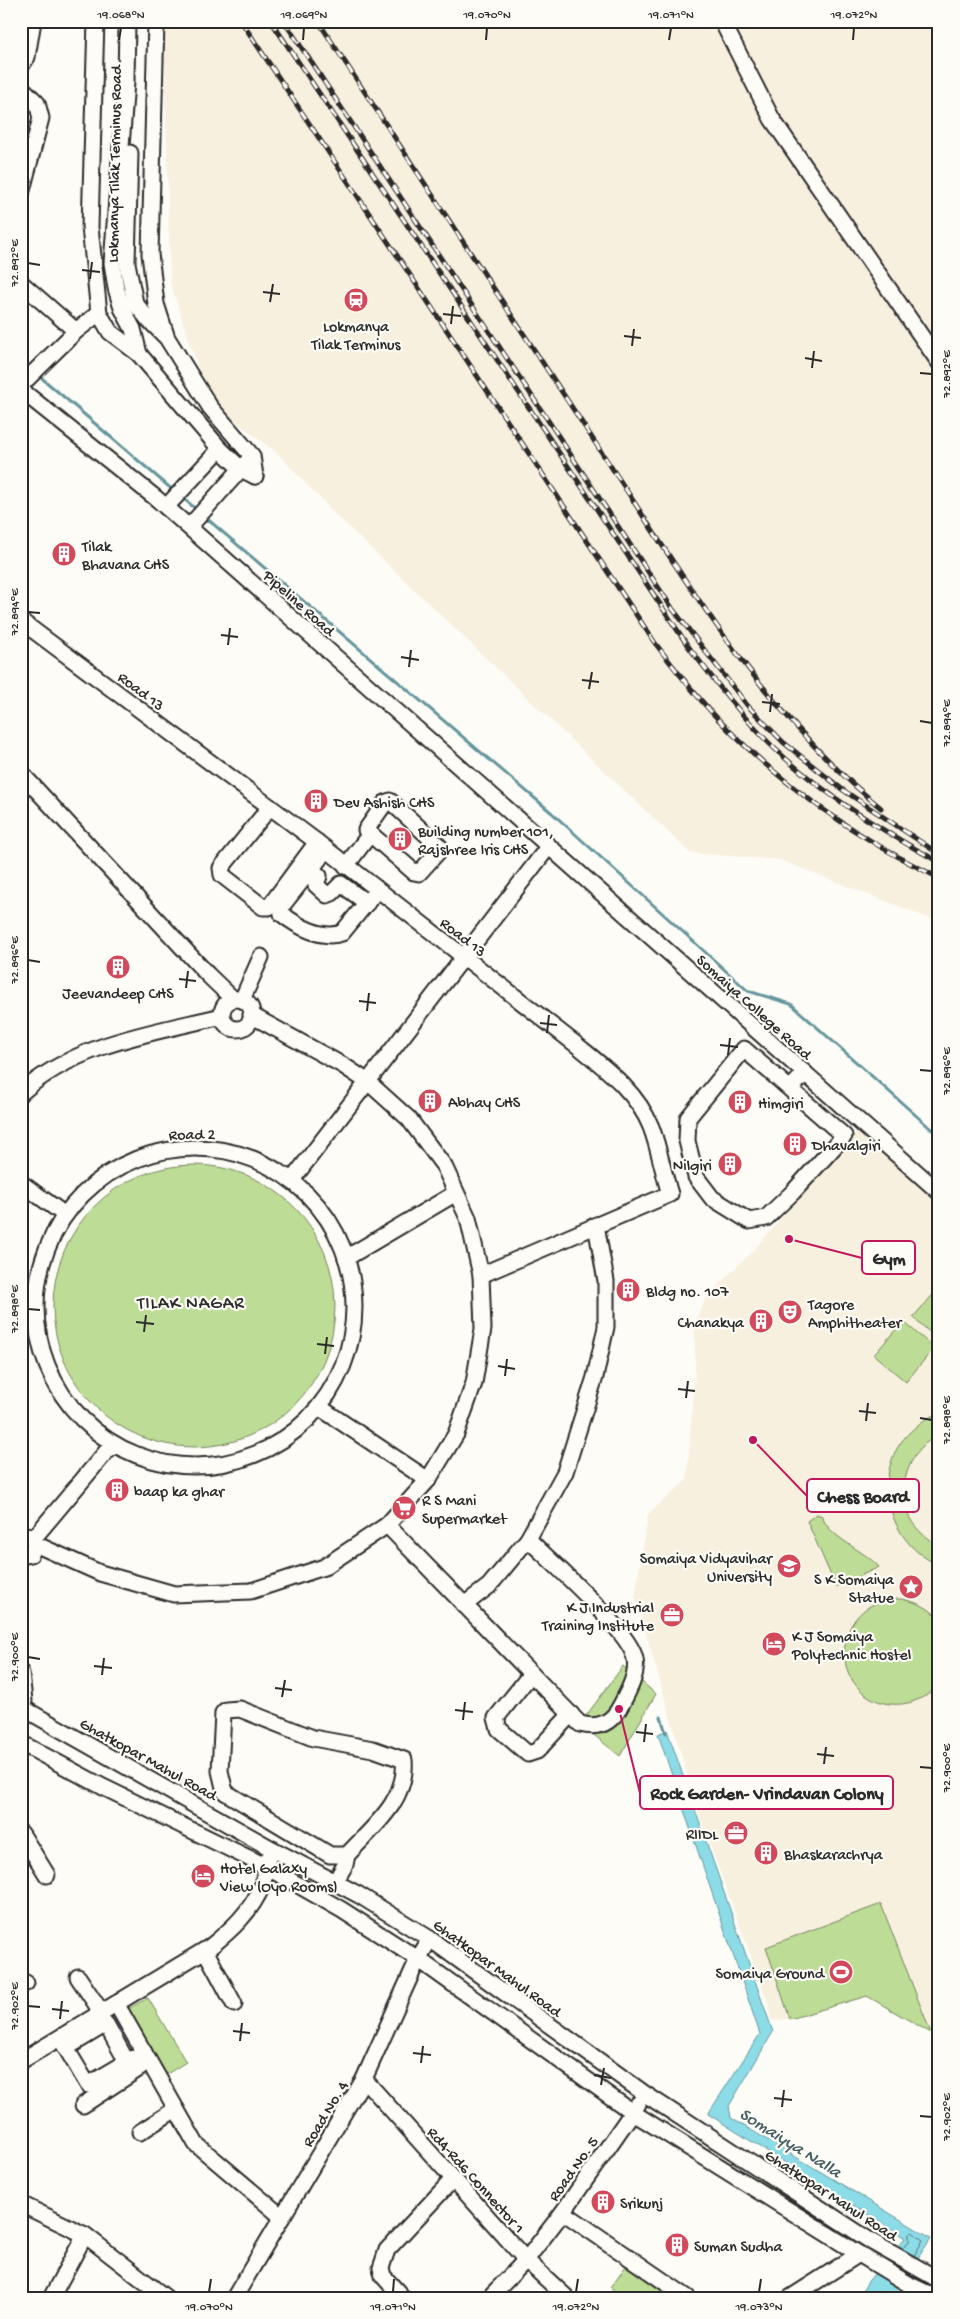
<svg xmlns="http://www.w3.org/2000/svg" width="960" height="2319" viewBox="0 0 960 2319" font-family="'Gochi Hand',sans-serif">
  <rect width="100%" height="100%" fill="#fdfcf7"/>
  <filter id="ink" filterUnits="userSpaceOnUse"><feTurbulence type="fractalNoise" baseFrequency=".02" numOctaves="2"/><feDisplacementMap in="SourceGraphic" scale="10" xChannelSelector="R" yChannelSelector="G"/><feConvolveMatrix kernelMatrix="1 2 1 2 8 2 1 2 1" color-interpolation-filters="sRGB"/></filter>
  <g filter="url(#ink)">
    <!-- built -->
    <g fill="#f8f0de">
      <polygon points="161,21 939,21 939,922 780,860 690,853 335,514 276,452 209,401 170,282 164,33"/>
      <polygon points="862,1126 939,1194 939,2037 867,1996 790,2019 771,2020 767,2000 699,1815 635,1596 648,1514 687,1480 695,1372 695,1328 698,1314 708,1295 751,1253"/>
    </g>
    <!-- green -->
    <g fill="#bddc95" stroke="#748460">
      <circle cx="194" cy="1306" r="141"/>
      <polygon points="939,1288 939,1335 936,1338 913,1317"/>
      <polygon points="903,1321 934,1348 906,1382 874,1355"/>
      <path d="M939,1414V1435C911,1447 897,1484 907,1512C913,1527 925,1538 939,1546V1565C887,1544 869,1471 910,1432C919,1424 927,1416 939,1414Z"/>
      <path d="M817,1514L822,1516C829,1538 863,1549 879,1567L836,1587L807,1521Z"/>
      <path d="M901,1599C917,1602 929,1607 939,1619V1684C915,1712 871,1712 851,1678C837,1654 846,1618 872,1605C882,1600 891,1599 901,1599Z"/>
      <polygon points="623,1666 656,1694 620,1756 580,1724"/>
      <polygon points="881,1904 931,2033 867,1996 790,2019 766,1947"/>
      <polygon points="148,1998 186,2062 154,2082 114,2016"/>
      <polygon points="629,2262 681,2298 623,2298 610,2287"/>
    </g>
    <!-- water -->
    <polygon fill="#8cdce7" stroke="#65959c" points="667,1730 773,2032 729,2106 731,2118 931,2238 892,2298 858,2298 869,2280 905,2238 708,2114 760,2034 658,1734"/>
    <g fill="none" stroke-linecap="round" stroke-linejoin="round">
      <!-- shore -->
      <polyline stroke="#527276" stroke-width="1" points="902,2249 909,2241 909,2233 912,2232 923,2240 914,2256"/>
      <!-- stream -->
      <g stroke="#65959c" stroke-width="3">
        <polyline points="21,361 30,368"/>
        <polyline points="37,374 175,492"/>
        <polyline points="182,497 198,511"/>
        <polyline points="205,517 552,813 748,991 791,1004 939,1136"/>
        <polyline points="661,1717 666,1733"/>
      </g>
      <defs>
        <g id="minor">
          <polyline points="96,21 90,227 99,313 110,332 139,354"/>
          <polyline points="127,21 126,82 112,263 116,288 122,308 133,329 139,354 220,449 241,469 255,476"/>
          <polyline points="156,21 150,254 156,304 166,335"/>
          <polyline points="722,21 772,119 939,362"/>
          <polyline points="21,66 27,57 33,21"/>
          <polyline points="21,87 37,103 41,118 21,194"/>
          <polyline points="130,153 127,263 135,303 148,319 167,338 210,407 252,456 255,476"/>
          <polyline points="21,283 76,331"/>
          <polyline points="21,385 76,331 99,313"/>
          <polyline points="21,390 157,499 939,1192"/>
          <polyline points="166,507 220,449"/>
          <polyline points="189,527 248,461"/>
          <path d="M21,621L317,842L578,1046C606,1069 637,1092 651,1127C659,1148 663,1172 670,1194L481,1275"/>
          <polyline points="21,773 208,975 233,999"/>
          <polygon points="390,801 439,846 438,852 419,873 414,872 366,830 385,803"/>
          <polyline points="270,807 221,868 222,875 263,907 269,907 317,842"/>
          <path d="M326,850L281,907L282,914C297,926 322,940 342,933L377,890"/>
          <polyline points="346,866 370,834"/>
          <polyline points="311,869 319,876 316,885 327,895 332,893 341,884 367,903"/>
          <circle cx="237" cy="1014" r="15"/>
          <polyline points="242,1000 261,957"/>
          <polyline points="790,1089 844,1136 793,1192 766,1218 749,1221 712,1198 696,1177 687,1141 688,1118 744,1049 790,1089 805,1073"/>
          <path d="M21,1093C76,1043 152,1033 222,1016"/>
          <circle cx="195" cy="1307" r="159"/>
          <polyline points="292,1180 549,846"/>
          <polyline points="21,1183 65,1215"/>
          <polyline points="346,1258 456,1193"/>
          <polyline points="319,1407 428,1480"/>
          <path d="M387,1525L580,1724C599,1729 612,1723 621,1705C628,1692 638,1674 635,1659C631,1632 551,1562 528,1539"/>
          <polyline points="21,1534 31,1536 35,1544 31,1554 21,1556"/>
          <polyline points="33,1539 106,1452 113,1447"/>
          <polyline points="35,1544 100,1573 174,1594 251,1591 324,1567 387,1525 428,1480 456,1434 474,1383 483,1329 481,1275 468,1218 444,1166 409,1119 368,1082 344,1066 251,1015"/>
          <polyline points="464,1605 489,1586 528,1539 565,1472 595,1377 606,1327 606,1281 596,1225"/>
          <polyline points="21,1673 24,1701 21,1713"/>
          <polyline points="531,1674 496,1718 499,1729 528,1754 537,1751 571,1714"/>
          <polyline points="21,1707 272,1849 359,1895 430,1939 645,2094 872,2242 939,2280"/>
          <polyline points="21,1743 103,1787 265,1866 342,1910 418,1959 632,2112 859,2254 910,2285 937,2298"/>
          <polyline points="21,1833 47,1875"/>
          <path d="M335,1882L345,1865L347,1855H330L225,1792L220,1771L223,1713L226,1710L240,1709L313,1738L373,1749L404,1760C408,1800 372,1828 347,1855"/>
          <polyline points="205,1950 234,2004"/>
          <polyline points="78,1977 102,2013"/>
          <polyline points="21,1981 26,1983"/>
          <polyline points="117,2005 196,2144 282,2217"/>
          <polyline points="60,2038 88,2085 144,2052"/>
          <polyline points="66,2048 106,2024 127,2062"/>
          <path d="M21,2061L210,1947C231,1930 251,1912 262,1886C265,1877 265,1868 268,1859"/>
          <polyline points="364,2079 526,2260 567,2298"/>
          <polyline points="83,2105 149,2062"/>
          <polyline points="140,2132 176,2109"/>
          <polyline points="21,2204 85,2235 166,2298"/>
          <polyline points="563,2212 688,2298"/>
          <polyline points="51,2298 85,2235"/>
          <polyline points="234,2298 364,2079 418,1959 430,1939"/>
          <polyline points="403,2298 383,2276 381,2268 387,2250 453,2179"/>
          <polyline points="489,2298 526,2260 563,2212 638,2104"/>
          <polyline points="790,2298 859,2254"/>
        </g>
      </defs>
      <!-- minor casing -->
      <use href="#minor" stroke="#2b2b2b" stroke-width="19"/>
      <!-- minor -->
      <use href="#minor" stroke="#fdfcf7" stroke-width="15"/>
      <defs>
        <g id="rail">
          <path d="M241,21L655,643C675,669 695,695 718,719C780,784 858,839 939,878"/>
          <path d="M271,21L688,646C715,681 742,717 774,748C823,794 880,830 939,862"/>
          <polyline points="284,21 672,608 747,705 783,742 843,790 939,854"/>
          <path d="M318,21C412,165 507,309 602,453C684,577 763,713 881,808"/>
        </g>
      </defs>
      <!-- rail casing -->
      <use href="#rail" stroke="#2b2b2b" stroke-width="5"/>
      <!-- rail -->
      <use href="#rail" stroke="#fdfcf7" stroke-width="3" stroke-dasharray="9" stroke-linecap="butt"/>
    </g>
  </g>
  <!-- ticks -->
  <path fill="none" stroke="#2b2b2b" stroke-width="2" d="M119,40L121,28M303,40L304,28M486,40L487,28M669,40L671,28M853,40L854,28M28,263L40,265M82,270L100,272M90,279L92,262M263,292L280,294M270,302L273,284M443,314L461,316M451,324L453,306M624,336L641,338M632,346L634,329M805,358L822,361M812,368L814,351M920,373L932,374M28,612L40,613M221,635L238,637M228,645L230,628M401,657L419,660M409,667L411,650M582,680L599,682M589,689L592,672M762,702L780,704M770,712L772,694M920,721L932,723M28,960L40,962M179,979L196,981M186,988L188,971M359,1001L376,1003M367,1011L369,993M540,1023L557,1025M547,1033L549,1015M720,1045L738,1047M728,1055L730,1038M920,1070L932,1071M28,1309L40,1310M136,1322L154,1324M144,1332L146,1315M317,1344L334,1346M325,1354L327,1337M498,1366L515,1369M505,1376L507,1359M678,1389L695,1391M686,1398L688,1381M859,1411L876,1413M920,1418L932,1420M866,1421L868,1403M28,1657L40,1659M94,1666L112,1668M102,1675L104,1658M275,1688L292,1690M282,1697L285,1680M455,1710L473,1712M463,1720L465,1702M636,1732L653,1734M644,1742L646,1724M817,1754L834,1756M824,1764L826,1747M920,1767L932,1768M28,2006L40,2007M52,2009L69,2011M60,2019L62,2001M233,2031L250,2033M240,2041L242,2023M413,2053L431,2055M421,2063L423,2046M594,2075L611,2078M601,2085L604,2068M774,2098L792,2100M782,2107L784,2090M920,2116L932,2117M209,2292L211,2279M393,2292L394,2279M576,2292L578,2279M759,2292L761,2279"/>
  <!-- icons -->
  <defs>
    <symbol id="station-disc" viewBox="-11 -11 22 22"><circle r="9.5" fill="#d1495b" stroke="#fdfcf7"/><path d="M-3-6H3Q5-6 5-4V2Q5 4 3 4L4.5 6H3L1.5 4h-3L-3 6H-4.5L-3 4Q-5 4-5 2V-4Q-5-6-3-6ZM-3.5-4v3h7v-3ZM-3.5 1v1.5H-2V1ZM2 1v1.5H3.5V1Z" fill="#fff"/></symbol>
    <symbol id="building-disc" viewBox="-11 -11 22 22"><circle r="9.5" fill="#d1495b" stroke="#fdfcf7"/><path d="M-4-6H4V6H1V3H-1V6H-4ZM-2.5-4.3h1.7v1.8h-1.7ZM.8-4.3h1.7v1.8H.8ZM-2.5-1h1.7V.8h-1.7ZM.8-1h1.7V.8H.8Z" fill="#fff"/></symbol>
    <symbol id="theatre-disc" viewBox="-11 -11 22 22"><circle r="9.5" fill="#d1495b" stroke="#fdfcf7"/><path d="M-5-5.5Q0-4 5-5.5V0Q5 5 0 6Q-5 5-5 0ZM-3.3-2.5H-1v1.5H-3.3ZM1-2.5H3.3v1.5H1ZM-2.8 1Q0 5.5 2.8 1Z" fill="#fff"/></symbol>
    <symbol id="supermarket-disc" viewBox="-11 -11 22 22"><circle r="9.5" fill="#d1495b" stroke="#fdfcf7"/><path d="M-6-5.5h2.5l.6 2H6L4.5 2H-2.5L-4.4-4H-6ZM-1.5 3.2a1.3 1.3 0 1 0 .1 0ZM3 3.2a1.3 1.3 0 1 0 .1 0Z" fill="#fff"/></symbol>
    <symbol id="university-disc" viewBox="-11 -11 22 22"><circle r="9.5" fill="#d1495b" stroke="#fdfcf7"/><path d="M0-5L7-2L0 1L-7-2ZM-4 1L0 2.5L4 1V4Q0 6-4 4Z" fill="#fff"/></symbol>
    <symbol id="sight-disc" viewBox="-11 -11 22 22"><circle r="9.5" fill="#d1495b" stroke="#fdfcf7"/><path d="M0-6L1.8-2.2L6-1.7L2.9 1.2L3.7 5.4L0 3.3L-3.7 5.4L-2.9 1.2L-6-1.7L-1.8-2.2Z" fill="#fff"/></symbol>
    <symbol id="office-disc" viewBox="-11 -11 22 22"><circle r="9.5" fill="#d1495b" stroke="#fdfcf7"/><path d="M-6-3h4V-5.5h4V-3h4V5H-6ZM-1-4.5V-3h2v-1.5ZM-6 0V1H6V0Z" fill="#fff"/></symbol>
    <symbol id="hotel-disc" viewBox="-11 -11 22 22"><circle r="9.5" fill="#d1495b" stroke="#fdfcf7"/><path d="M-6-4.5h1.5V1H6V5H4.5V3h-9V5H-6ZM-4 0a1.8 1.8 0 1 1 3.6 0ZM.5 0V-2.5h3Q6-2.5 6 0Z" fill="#fff"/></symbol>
    <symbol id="stadium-disc" viewBox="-11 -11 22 22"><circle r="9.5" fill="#d1495b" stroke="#fdfcf7"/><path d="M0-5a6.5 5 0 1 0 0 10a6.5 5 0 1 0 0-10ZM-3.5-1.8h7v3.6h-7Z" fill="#fff"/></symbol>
  </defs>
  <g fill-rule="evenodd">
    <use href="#station-disc" x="342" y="286" width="28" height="28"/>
    <use href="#building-disc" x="50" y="540" width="28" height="28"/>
    <use href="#building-disc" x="302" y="787" width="28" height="28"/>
    <use href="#building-disc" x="386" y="825" width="28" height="28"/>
    <use href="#building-disc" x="104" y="953" width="28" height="28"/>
    <use href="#building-disc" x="416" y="1087" width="28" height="28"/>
    <use href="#building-disc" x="726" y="1088" width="28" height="28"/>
    <use href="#building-disc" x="781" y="1130" width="28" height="28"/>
    <use href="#building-disc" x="716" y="1150" width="28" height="28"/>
    <use href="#building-disc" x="614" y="1276" width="28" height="28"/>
    <use href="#theatre-disc" x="776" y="1298" width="28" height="28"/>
    <use href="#building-disc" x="747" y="1307" width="28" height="28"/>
    <use href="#building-disc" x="103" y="1476" width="28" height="28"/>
    <use href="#supermarket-disc" x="390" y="1494" width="28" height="28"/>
    <use href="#university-disc" x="775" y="1552" width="28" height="28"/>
    <use href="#sight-disc" x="897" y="1573" width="28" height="28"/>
    <use href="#office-disc" x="658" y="1601" width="28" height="28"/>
    <use href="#hotel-disc" x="760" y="1630" width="28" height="28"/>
    <use href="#office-disc" x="722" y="1819" width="28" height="28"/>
    <use href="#building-disc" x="752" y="1839" width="28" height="28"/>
    <use href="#hotel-disc" x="189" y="1862" width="28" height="28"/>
    <use href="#stadium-disc" x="827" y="1958" width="28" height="28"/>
    <use href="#building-disc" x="589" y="2188" width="28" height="28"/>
    <use href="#building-disc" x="663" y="2231" width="28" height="28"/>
  </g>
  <g text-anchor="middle" stroke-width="4.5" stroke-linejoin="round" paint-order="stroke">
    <!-- street labels -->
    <g font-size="16" fill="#2b2b2b" stroke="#fdfcf7">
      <text transform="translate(113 164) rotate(-89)" y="6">Lokmanya Tilak Terminus Road</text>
      <text transform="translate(300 602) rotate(42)" y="6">Pipeline Road</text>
      <text transform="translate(142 690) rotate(37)" y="6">Road 13</text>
      <text transform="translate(464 936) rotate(38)" y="6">Road 13</text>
      <text transform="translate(755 1006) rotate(42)" y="6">Somaiya College Road</text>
      <text transform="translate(192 1133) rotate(-1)" y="6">Road 2</text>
      <text transform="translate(149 1758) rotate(29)" y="6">Ghatkopar Mahul Road</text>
      <text transform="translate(498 1967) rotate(36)" y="6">Ghatkopar Mahul Road</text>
      <text transform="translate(324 2113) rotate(-59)" y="6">Road No. 4</text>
      <text transform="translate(572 2168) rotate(-55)" y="6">Road No. 5</text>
      <text transform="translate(477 2179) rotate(48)" y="6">Rd4-Rd6 Connector 1</text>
      <text transform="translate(832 2194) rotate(33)" y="6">Ghatkopar Mahul Road</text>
    </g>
    <!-- poi labels -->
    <g font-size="16" fill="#2b2b2b" stroke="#fdfcf7" text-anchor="start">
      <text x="356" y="331" text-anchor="middle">Lokmanya<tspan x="356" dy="18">Tilak Terminus</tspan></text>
      <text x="82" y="551">Tilak<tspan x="82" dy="18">Bhavana CHS</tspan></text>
      <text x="334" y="807">Dev Ashish CHS</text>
      <text x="418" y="836">Building number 101,<tspan x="418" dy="18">Rajshree Iris CHS</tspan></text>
      <text x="118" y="998" text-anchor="middle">Jeevandeep CHS</text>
      <text x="448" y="1107">Abhay CHS</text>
      <text x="758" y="1108">Himgiri</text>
      <text x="812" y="1150">Dhavalgiri</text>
      <text x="712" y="1170" text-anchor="end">Nilgiri</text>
      <text x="646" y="1296">Bldg no. 107</text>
      <text x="808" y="1309">Tagore<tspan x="808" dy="18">Amphitheater</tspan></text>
      <text x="744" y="1327" text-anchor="end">Chanakya</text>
      <text x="134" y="1496">baap ka ghar</text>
      <text x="422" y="1505">R S Mani<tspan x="422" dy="18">Supermarket</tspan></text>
      <text x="772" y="1563" text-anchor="end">Somaiya Vidyavihar<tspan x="772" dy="18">University</tspan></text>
      <text x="894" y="1584" text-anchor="end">S K Somaiya<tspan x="894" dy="18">Statue</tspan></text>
      <text x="654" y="1612" text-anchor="end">K J Industrial<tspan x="654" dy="18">Training Institute</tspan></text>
      <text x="792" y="1641">K J Somaiya<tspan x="792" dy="18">Polytechnic Hostel</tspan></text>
      <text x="718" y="1839" text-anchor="end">RIIDL</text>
      <text x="784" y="1859">Bhaskarachrya</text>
      <text x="220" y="1873">Hotel Galaxy<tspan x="220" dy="18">View (Oyo Rooms)</tspan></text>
      <text x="824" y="1978" text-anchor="end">Somaiya Ground</text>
      <text x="620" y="2208">Srikunj</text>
      <text x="694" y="2251">Suman Sudha</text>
    </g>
    <!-- neighbourhood labels -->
    <g font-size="18" letter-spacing="1" fill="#2b2b2b" stroke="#fdfcf7">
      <text x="191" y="1308">TILAK NAGAR</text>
    </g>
    <!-- water labels -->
    <g font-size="18" font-style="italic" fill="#486063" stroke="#fdfcf7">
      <text transform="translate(791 2142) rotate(32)" y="6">Somaiyya Nalla</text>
    </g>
  </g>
  <!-- callouts -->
  <path fill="none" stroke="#c2185b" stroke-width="2" d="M789 1239L862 1258M753 1440L807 1496M619 1709L640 1793"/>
  <g fill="#c2185b" stroke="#fdfcf7" stroke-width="2">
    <circle cx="789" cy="1239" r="5"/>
    <circle cx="753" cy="1440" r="5"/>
    <circle cx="619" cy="1709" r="5"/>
  </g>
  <g fill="#fdfcf7" stroke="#c2185b" stroke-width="2">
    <rect x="862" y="1241" width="53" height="33" rx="5"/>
    <rect x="807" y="1479" width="112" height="33" rx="5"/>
    <rect x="640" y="1776" width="253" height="33" rx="5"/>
  </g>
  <g font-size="18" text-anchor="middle" font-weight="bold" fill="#2b2b2b">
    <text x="889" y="1264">Gym</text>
    <text x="863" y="1502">Chess Board</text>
    <text x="767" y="1799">Rock Garden- Vrindavan Colony</text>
  </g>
  <!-- margin -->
  <rect width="960" height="2319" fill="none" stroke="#fdfcf7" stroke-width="55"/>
  <rect x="28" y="28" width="904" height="2264" fill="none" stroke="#2b2b2b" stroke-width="2"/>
  <g font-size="12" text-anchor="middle" fill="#2b2b2b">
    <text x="121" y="18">19.068°N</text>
    <text x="304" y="18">19.069°N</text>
    <text x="487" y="18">19.070°N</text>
    <text x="671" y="18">19.071°N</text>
    <text x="854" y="18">19.072°N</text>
    <text transform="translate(14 263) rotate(-90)" y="4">72.892°E</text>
    <text transform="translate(946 374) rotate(-90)" y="4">72.892°E</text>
    <text transform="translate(14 612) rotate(-90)" y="4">72.894°E</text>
    <text transform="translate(946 723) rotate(-90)" y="4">72.894°E</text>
    <text transform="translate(14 960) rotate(-90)" y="4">72.896°E</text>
    <text transform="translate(946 1071) rotate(-90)" y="4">72.896°E</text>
    <text transform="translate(14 1309) rotate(-90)" y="4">72.898°E</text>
    <text transform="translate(946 1420) rotate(-90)" y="4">72.898°E</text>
    <text transform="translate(14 1657) rotate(-90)" y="4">72.900°E</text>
    <text transform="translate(946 1768) rotate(-90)" y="4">72.900°E</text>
    <text transform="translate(14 2006) rotate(-90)" y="4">72.902°E</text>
    <text transform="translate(946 2117) rotate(-90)" y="4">72.902°E</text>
    <text x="209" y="2310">19.070°N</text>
    <text x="393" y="2310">19.071°N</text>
    <text x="576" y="2310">19.072°N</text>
    <text x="759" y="2310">19.073°N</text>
  </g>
</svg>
